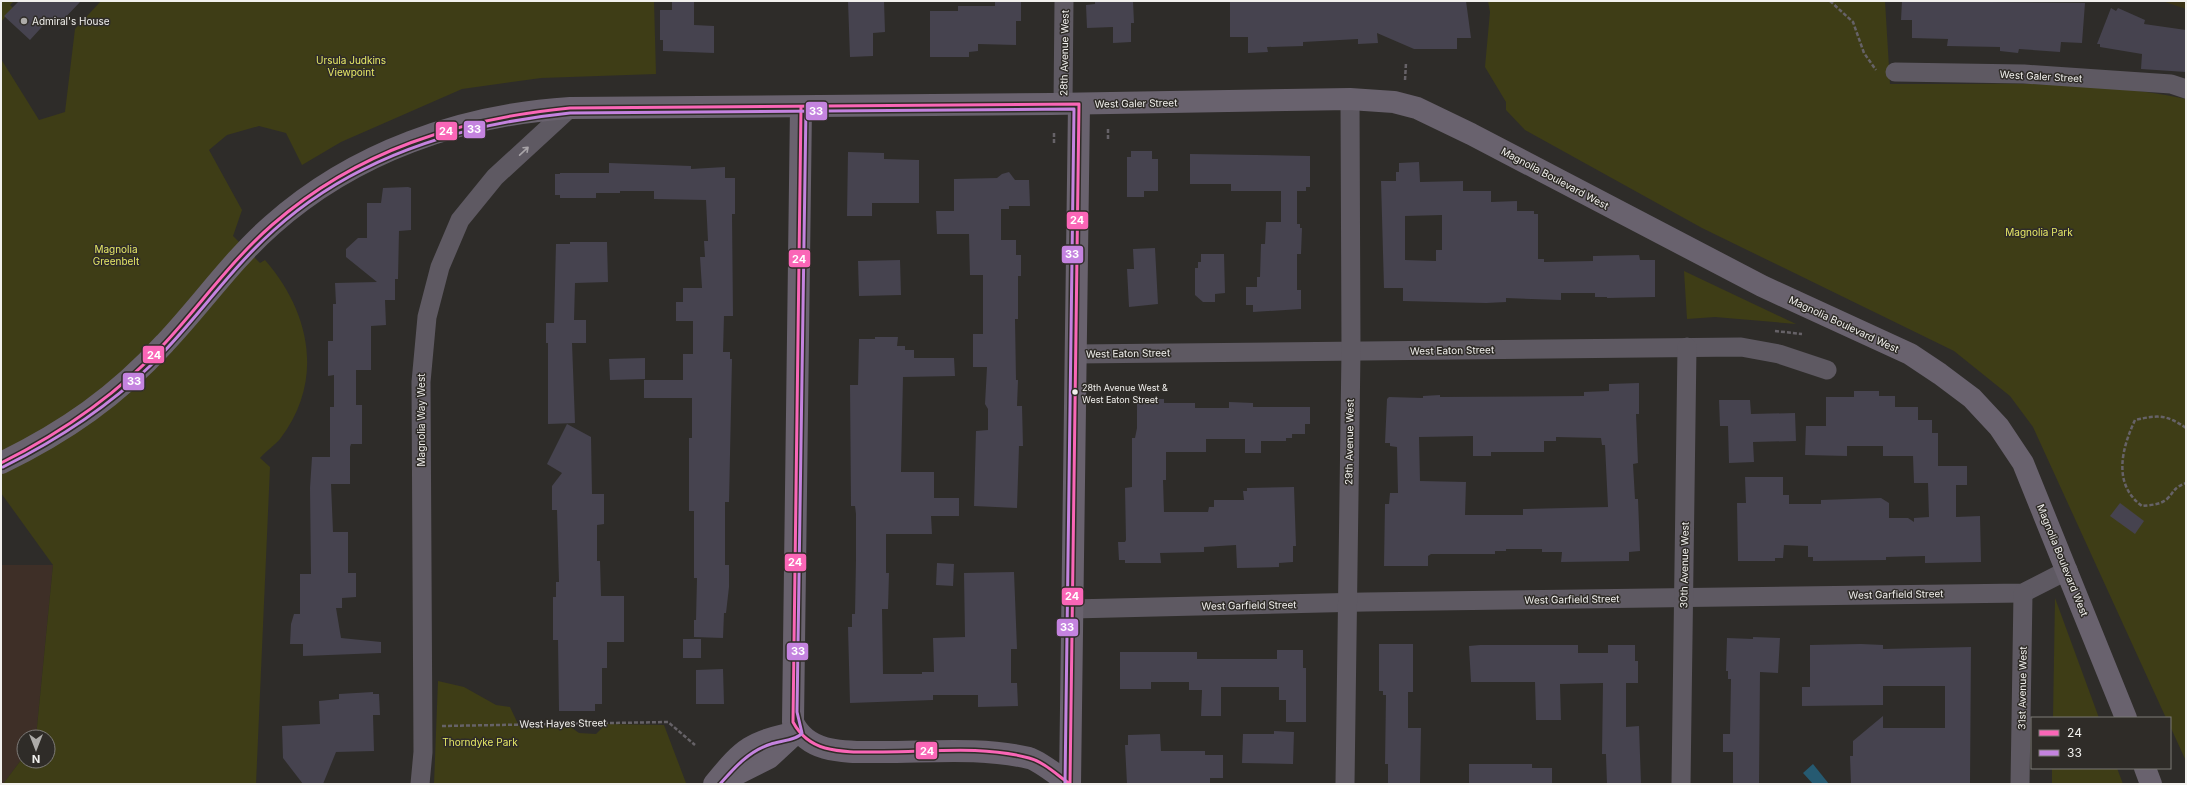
<svg xmlns="http://www.w3.org/2000/svg" width="2187" height="785" viewBox="0 0 2187 785" font-family="Inter,sans-serif">
  <rect width="100%" height="100%" fill="#2e2c29"/>
  <!-- industrial -->
  <polygon fill="#3e2f27" points="1,565 53,565 36,737 24,737 24,756 3,784 1,784"/>
  <!-- green -->
  <g fill="#3e3d16">
    <polygon points="1,1 14,1 10,5 13,8 1,22"/>
    <path d="M101,1H654L656,74L541,78L462,89L341,142L302,165L286,133L259,126L227,135L209,150L242,210L233,236L260,263L265,260C310,312 325,380 280,439C275,445 266,451 260,458L270,467L256,784H3L24,756V761H48V737H36L53,565L1,493V59L39,120L65,112L75,29Z"/>
    <path d="M1488,1H1885L1890,84C1988,85 2089,78 2186,99V761L2170,726V718H2166L2033,427L2010,396L1954,351L1702,228L1525,130L1506,110V102L1485,67L1490,12Z"/>
    <polygon points="1684,271 1796,324 1715,317 1687,319"/>
    <polygon points="2055,598 2099,718 2053,718"/>
    <polygon points="438,681 464,687 496,705 510,707 519,726 568,725 579,733 596,734 606,724 664,725 686,783 434,784"/>
    <polygon points="2052,768 2117,768 2123,784 2052,784"/>
  </g>
  <!-- sand -->
  <polygon fill="#3a3316" points="2162,1 2186,1 2186,9"/>
  <!-- water -->
  <polygon fill="#265a71" points="1813,764 1829,784 1813,784 1803,773"/>
  <!-- building -->
  <g fill="#46434f" fill-rule="evenodd">
    <polygon points="19,1 81,1 58,25 50,18 30,40 4,16"/>
    <polygon points="672,1 694,1 694,25 714,26 714,53 663,51 663,40 660,40 660,10 672,10"/>
    <polygon points="848,1 884,1 885,32 873,33 873,56 850,57"/>
    <polygon points="995,1 1021,1 1021,21 1016,21 1016,45 978,44 978,51 969,52 969,57 930,57 930,11 958,11 958,6 995,6"/>
    <polygon points="1095,1 1133,1 1134,23 1131,23 1131,42 1113,43 1113,27 1087,28 1086,5 1095,4"/>
    <polygon points="1230,1 1466,1 1471,38 1457,38 1457,49 1414,49 1377,33 1378,43 1358,44 1358,39 1303,42 1303,46 1267,47 1268,52 1248,53 1248,37 1230,37"/>
    <polygon points="1902,1 2085,3 2082,43 2061,42 2060,52 2019,49 2018,53 2000,51 2000,47 1947,46 1948,39 1912,38 1912,20 1901,20"/>
    <polygon points="2111,8 2116,11 2118,8 2145,20 2144,24 2186,30 2186,72 2141,69 2142,54 2100,47 2100,44 2097,44"/>
    <polygon points="1131,151 1152,151 1152,159 1158,159 1158,191 1144,191 1144,197 1127,197 1127,157 1131,157"/>
    <polygon points="848,152 884,153 884,159 919,160 919,203 872,203 872,216 847,216"/>
    <polygon points="1190,154 1310,156 1310,187 1306,187 1306,191 1297,191 1297,224 1300,224 1300,228 1302,228 1301,254 1297,254 1297,290 1301,290 1301,309 1253,312 1253,305 1246,305 1246,287 1257,287 1257,277 1260,277 1261,244 1265,244 1266,222 1281,222 1281,191 1231,191 1231,184 1190,184"/>
    <path d="M1419,162L1420,182L1463,181V191H1491V202L1517,201V211H1534V214H1538V259H1544V262L1593,261V256L1639,255L1640,260H1655V297L1607,298V297H1595V293H1561V300L1506,298V302L1486,303L1403,301V288H1384L1381,181H1396V172H1399V163ZM1442,215V250H1436V261L1405,260V216Z"/>
    <polygon points="609,163 691,166 691,169 725,167 725,178 735,178 735,214 732,214 733,316 724,316 723,352 730,352 730,359 732,359 729,502 725,502 725,565 729,565 729,587 726,613 724,613 723,638 694,637 694,620 696,620 697,578 694,578 694,511 689,511 689,438 692,438 692,398 644,398 644,380 683,380 683,354 693,354 693,321 676,321 676,302 683,302 683,288 702,288 700,257 705,257 704,241 708,241 706,200 654,199 654,191 620,191 620,193 596,193 596,198 560,198 560,195 555,195 555,174 560,174 560,173 609,173"/>
    <polygon points="1009,172 1015,180 1029,180 1030,206 1009,206 1009,209 1001,209 1001,240 1016,240 1016,255 1021,255 1021,276 1018,276 1018,319 1015,319 1016,380 1018,380 1017,406 1022,406 1023,446 1019,446 1017,508 974,506 976,431 988,430 988,409 985,404 987,367 973,367 973,334 983,334 983,275 970,275 969,234 937,234 936,211 954,211 954,179 997,178 1002,174"/>
    <polygon points="408,187 411,188 411,230 399,231 398,279 395,279 395,300 385,300 386,325 371,326 371,370 356,370 356,405 362,405 362,444 351,444 350,447 350,484 331,484 333,532 348,532 348,573 356,573 356,597 342,598 342,608 336,608 341,638 381,642 381,653 303,656 303,644 290,644 291,624 294,614 300,614 300,574 311,574 310,488 312,457 330,457 330,407 334,407 334,375 328,376 328,341 333,341 333,304 336,304 335,283 377,282 346,257 346,249 358,238 367,238 367,203 381,203 383,188"/>
    <polygon points="570,242 607,242 608,282 575,283 574,320 586,320 586,343 572,343 575,423 548,424 548,343 546,343 546,323 554,323 556,244 570,244"/>
    <polygon points="1155,248 1158,304 1129,307 1127,269 1134,269 1133,249"/>
    <polygon points="1201,254 1224,254 1225,293 1215,294 1215,302 1203,302 1195,295 1195,268 1198,268 1198,262 1201,262"/>
    <polygon points="900,260 901,295 859,296 858,261"/>
    <polygon points="875,337 898,337 897,346 905,346 905,350 914,350 914,358 954,358 955,376 903,377 901,472 934,472 934,498 959,498 959,516 931,516 932,534 886,534 886,573 889,573 888,609 882,609 883,674 922,674 922,672 934,672 933,638 965,637 964,573 1014,572 1017,649 1011,649 1011,683 1017,683 1018,706 978,707 978,695 933,695 933,700 850,703 848,627 852,627 852,614 855,614 856,560 856,514 855,506 851,506 850,385 858,385 859,339 875,339"/>
    <polygon points="645,358 645,379 610,380 609,359"/>
    <path d="M1639,383V414H1636L1638,463L1633,464L1635,499H1638L1640,551L1629,552V561L1561,562L1562,552H1542V549H1506V551H1495V554H1431L1428,556V566H1384L1385,504H1389L1390,493H1398L1397,447L1390,446V443H1385L1387,399L1389,397L1423,398V396L1440,395V397L1584,396V392L1609,391V384ZM1473,436V456H1491V452H1544V441H1556V437L1601,438L1602,445H1605L1608,507L1523,509V515H1465L1466,482L1420,481L1419,437Z"/>
    <polygon points="1854,391 1879,391 1879,396 1895,396 1895,407 1918,407 1918,420 1932,420 1932,433 1938,433 1938,466 1967,466 1967,485 1956,485 1956,517 1980,516 1981,562 1925,563 1925,556 1886,557 1886,560 1813,561 1813,557 1808,557 1808,546 1784,545 1783,558 1775,558 1775,561 1738,561 1737,503 1746,503 1745,477 1783,477 1783,495 1789,495 1789,504 1821,504 1821,500 1881,498 1889,503 1889,518 1908,518 1914,522 1914,518 1929,517 1928,483 1914,483 1913,456 1883,456 1883,446 1847,446 1847,456 1805,455 1806,426 1826,426 1826,397 1854,397"/>
    <polygon points="1137,399 1164,399 1164,403 1195,403 1195,408 1229,408 1229,402 1253,403 1253,407 1310,407 1310,424 1305,424 1305,434 1292,434 1292,438 1286,438 1286,441 1261,441 1261,453 1245,453 1245,439 1206,439 1206,452 1166,452 1166,480 1163,480 1164,512 1208,512 1209,507 1214,507 1214,500 1244,500 1243,491 1247,491 1247,488 1294,487 1296,546 1293,546 1293,562 1279,563 1279,567 1237,568 1236,545 1204,547 1204,552 1160,553 1161,563 1125,563 1125,560 1119,560 1118,542 1125,542 1126,540 1125,488 1132,487 1132,438 1135,438 1137,428"/>
    <polygon points="1719,400 1750,400 1751,414 1795,413 1796,441 1753,442 1754,462 1729,463 1728,426 1720,426"/>
    <polygon points="567,424 591,437 592,494 604,494 604,524 597,525 597,561 600,561 601,596 624,596 624,642 607,642 607,668 602,668 602,704 595,704 595,711 559,711 558,640 553,640 553,597 556,597 556,582 559,582 557,510 552,510 552,486 562,473 547,464"/>
    <polygon points="2120,503 2144,521 2135,534 2110,516"/>
    <polygon points="937,563 954,564 953,586 936,585"/>
    <polygon points="1753,637 1780,638 1778,673 1760,672 1759,784 1733,784 1733,752 1723,752 1723,734 1730,734 1731,679 1728,679 1728,671 1726,671 1727,638 1753,639"/>
    <rect x="683" y="639" width="18" height="19"/>
    <polygon points="1379,644 1413,644 1413,692 1408,692 1408,728 1421,728 1420,784 1388,784 1388,764 1385,764 1386,695 1383,695 1383,691 1379,691"/>
    <polygon points="1861,644 1883,645 1883,649 1971,647 1970,784 1851,784 1850,756 1853,756 1853,741 1883,716 1883,728 1945,728 1945,686 1883,686 1883,705 1802,706 1802,687 1810,687 1810,645"/>
    <polygon points="1480,645 1578,645 1578,653 1608,653 1608,645 1635,645 1635,661 1638,661 1638,683 1626,683 1626,727 1639,726 1641,784 1607,784 1606,756 1606,754 1602,754 1603,683 1560,684 1561,720 1536,720 1535,682 1471,682 1469,646"/>
    <polygon points="1277,650 1303,650 1303,668 1306,668 1306,722 1286,722 1286,700 1279,700 1279,687 1221,687 1221,716 1201,716 1202,690 1189,690 1189,682 1151,682 1151,689 1120,689 1120,652 1197,652 1197,659 1277,659"/>
    <polygon points="723,669 724,704 696,704 696,670"/>
    <polygon points="373,692 373,694 379,694 380,715 373,715 374,751 336,752 323,784 303,784 283,758 282,726 320,724 319,701 339,699 339,694"/>
    <polygon points="1274,731 1294,732 1293,764 1242,763 1243,734 1274,734"/>
    <polygon points="1160,734 1161,751 1205,751 1205,755 1223,755 1223,778 1210,778 1210,784 1127,784 1125,745 1128,745 1128,735"/>
    <polygon points="1469,764 1532,764 1532,768 1552,768 1552,784 1469,784"/>
  </g>
  <g fill="none" stroke-linecap="round" stroke-linejoin="round">
    <!-- path -->
    <g stroke="#666267" stroke-width="2.5" stroke-dasharray="4 2" stroke-linecap="butt">
      <polyline points="1830,1 1853,22 1864,53 1876,70"/>
      <polyline points="1405,80 1406,63"/>
      <polyline points="1108,129 1108,141"/>
      <polyline points="1054,143 1054,131"/>
      <polyline points="1775,331 1802,334"/>
      <path d="M2186,428C2166,414 2158,415 2135,420C2122,448 2112,484 2142,506C2150,505 2160,505 2167,499C2175,491 2173,488 2186,483"/>
      <polyline points="442,726 668,722 695,745"/>
    </g>
    <!-- street -->
    <g stroke="#5e5962" stroke-width="19">
      <polyline points="1895,72 2024,74 2171,84 2186,89"/>
      <polyline points="1063,104 1064,1"/>
      <polyline points="1075,354 1741,347 1779,354 1827,370"/>
      <polyline points="1072,609 1365,602 2023,593 2068,570"/>
      <polyline points="420,784 423,752 421,382 427,317 440,267 460,220 495,177 570,108"/>
      <polyline points="1345,784 1351,351 1350,99"/>
      <polyline points="1681,784 1687,347"/>
      <polyline points="2020,784 2023,593"/>
    </g>
    <!-- secondary -->
    <g stroke="#69626e" stroke-width="22">
      <path d="M801,107L793,722C799,735 811,744 825,748C843,753 864,752 883,752C930,752 982,747 1029,758C1040,761 1059,777 1070,784"/>
      <path d="M1,463C65,432 117,396 165,343C201,305 232,260 272,225C354,152 461,115 570,108L1052,104L1350,99L1394,102L1417,108L1471,134L1762,286L1910,354L1940,374L1972,398L1999,427L2023,463L2126,718"/>
      <polyline points="2145,768 2151,784"/>
      <polyline points="721,782 769,758 797,732"/>
      <path d="M714,784C744,747 751,742 797,732"/>
      <polyline points="1070,784 1079,104"/>
    </g>
    <defs>
      <g id="bus-1">
        <path d="M801,107L793,722C800,735 811,744 825,748C844,753 864,752 883,752C930,752 982,745 1029,758C1044,762 1057,775 1070,784"/>
        <path d="M1,463C63,432 118,394 165,343C201,304 232,260 272,225C358,150 458,119 570,108L1079,104L1070,784"/>
      </g>
      <g id="bus-2">
        <path d="M3,467C57,440 107,408 150,366C194,323 228,271 274,230C356,156 462,124 570,113L1074,109L1065,784"/>
        <path d="M720,784C735,767 749,751 771,744C779,741 798,740 802,733L797,712L806,107"/>
      </g>
    </defs>
    <!-- bus-1 casing -->
    <use href="#bus-1" stroke="#2f2c28" stroke-width="6"/>
    <!-- bus-2 casing -->
    <use href="#bus-2" stroke="#2f2c28" stroke-width="6"/>
    <!-- bus-1 -->
    <use href="#bus-1" stroke="#fa66b7" stroke-width="3"/>
    <!-- bus-2 -->
    <use href="#bus-2" stroke="#c483df" stroke-width="3"/>
  </g>
  <!-- one-way arrows -->
  <defs><path id="oneway-shaft" d="M-6 0H5M1.5-3L5.5 0L1.5 3" fill="none" stroke-width="1.6" stroke-linecap="round" stroke-linejoin="round"/></defs>
  <use stroke="#a8a4a8" href="#oneway-shaft" transform="translate(524 151) rotate(-43)"/>
  <!-- markers -->
  <circle fill="#adaba8" stroke="#2f2c28" stroke-width="1.5" cx="24" cy="21" r="4"/>
  <circle fill="#f1f0ed" stroke="#2f2c28" stroke-width="1.5" cx="1075" cy="392" r="3.5"/>
  <g text-anchor="middle" stroke-width="3" stroke-linejoin="round" paint-order="stroke">
    <!-- bus labels -->
    <g font-size="9" fill="#f1f0ed" stroke="#2f2c28" text-anchor="start">
      <text x="1082" y="391">28th Avenue West &amp;<tspan x="1082" dy="12">West Eaton Street</tspan></text>
    </g>
    <!-- poi labels -->
    <g font-size="10" fill="#f1f0ed" stroke="#2f2c28" text-anchor="start">
      <text x="32" y="25">Admiral's House</text>
    </g>
    <!-- street labels -->
    <g font-size="10" fill="#f1f0ed" stroke="#2f2c28">
      <text transform="translate(1064 53) rotate(-89)" y="4">28th Avenue West</text>
      <text transform="translate(2041 76) rotate(3)" y="4">West Galer Street</text>
      <text transform="translate(1136 103) rotate(-1)" y="4">West Galer Street</text>
      <text transform="translate(1555 178) rotate(28)" y="4">Magnolia Boulevard West</text>
      <text transform="translate(1844 324) rotate(25)" y="4">Magnolia Boulevard West</text>
      <text transform="translate(1452 350) rotate(-1)" y="4">West Eaton Street</text>
      <text transform="translate(1128 353) rotate(-1)" y="4">West Eaton Street</text>
      <text transform="translate(421 420) rotate(-90)" y="4">Magnolia Way West</text>
      <text transform="translate(1349 442) rotate(-89)" y="4">29th Avenue West</text>
      <text transform="translate(2063 560) rotate(68)" y="4">Magnolia Boulevard West</text>
      <text transform="translate(1684 565) rotate(-89)" y="4">30th Avenue West</text>
      <text transform="translate(1896 594) rotate(-1)" y="4">West Garfield Street</text>
      <text transform="translate(1572 599) rotate(-1)" y="4">West Garfield Street</text>
      <text transform="translate(1249 605) rotate(-1)" y="4">West Garfield Street</text>
      <text transform="translate(2022 688) rotate(-89)" y="4">31st Avenue West</text>
      <text transform="translate(563 723) rotate(-1)" y="4">West Hayes Street</text>
    </g>
    <!-- park labels -->
    <g font-size="10" fill="#e6e866" stroke="#2f2c28">
      <text x="351" y="64">Ursula Judkins<tspan x="351" dy="12">Viewpoint</tspan></text>
      <text x="2039" y="236">Magnolia Park</text>
      <text x="116" y="253">Magnolia<tspan x="116" dy="12">Greenbelt</tspan></text>
      <text x="480" y="746">Thorndyke Park</text>
    </g>
  </g>
  <g stroke="#2f2c28" stroke-width="1.5">
    <rect x="805" y="101" width="23" height="20" rx="4" fill="#c483df"/>
    <rect x="463" y="120" width="23" height="19" rx="4" fill="#c483df"/>
    <rect x="435" y="121" width="23" height="20" rx="4" fill="#fa66b7"/>
    <rect x="1066" y="211" width="23" height="19" rx="4" fill="#fa66b7"/>
    <rect x="1061" y="245" width="23" height="19" rx="4" fill="#c483df"/>
    <rect x="788" y="249" width="23" height="19" rx="4" fill="#fa66b7"/>
    <rect x="142" y="345" width="23" height="19" rx="4" fill="#fa66b7"/>
    <rect x="122" y="372" width="23" height="19" rx="4" fill="#c483df"/>
    <rect x="784" y="553" width="23" height="19" rx="4" fill="#fa66b7"/>
    <rect x="1061" y="587" width="23" height="19" rx="4" fill="#fa66b7"/>
    <rect x="1056" y="618" width="23" height="19" rx="4" fill="#c483df"/>
    <rect x="786" y="642" width="23" height="19" rx="4" fill="#c483df"/>
    <rect x="915" y="741" width="23" height="19" rx="4" fill="#fa66b7"/>
  </g>
  <g font-size="11" text-anchor="middle" font-weight="bold" fill="#fff">
    <text x="816" y="115">33</text>
    <text x="474" y="133">33</text>
    <text x="446" y="135">24</text>
    <text x="1077" y="224">24</text>
    <text x="1072" y="258">33</text>
    <text x="799" y="263">24</text>
    <text x="154" y="359">24</text>
    <text x="134" y="385">33</text>
    <text x="795" y="566">24</text>
    <text x="1072" y="600">24</text>
    <text x="1067" y="631">33</text>
    <text x="798" y="655">33</text>
    <text x="927" y="755">24</text>
  </g>
  <!-- border -->
  <rect width="2187" height="785" fill="none" stroke="#f1f0ed" stroke-width="4"/>
  <!-- legend -->
  <rect x="2031" y="717" width="140" height="52" fill="#2f2c28" stroke="#7d7a77"/>
  <rect x="2039" y="730" width="20" height="6" fill="#fa66b7" stroke="#7d7a77"/>
  <text x="2067" y="737" font-size="12" fill="#f1f0ed">24</text>
  <rect x="2039" y="750" width="20" height="6" fill="#c483df" stroke="#7d7a77"/>
  <text x="2067" y="757" font-size="12" fill="#f1f0ed">33</text>
  <!-- north arrow -->
  <g transform="translate(36 749) rotate(180)"><circle r="19" fill="#2f2c28" stroke="#7d7a77"/>
  <path d="M0-3L7 15L0 10L-7 15Z" fill="#adaba8"/>
  <text y="-6" font-size="11" font-weight="bold" text-anchor="middle" fill="#f1f0ed">N</text>
  </g>
</svg>
